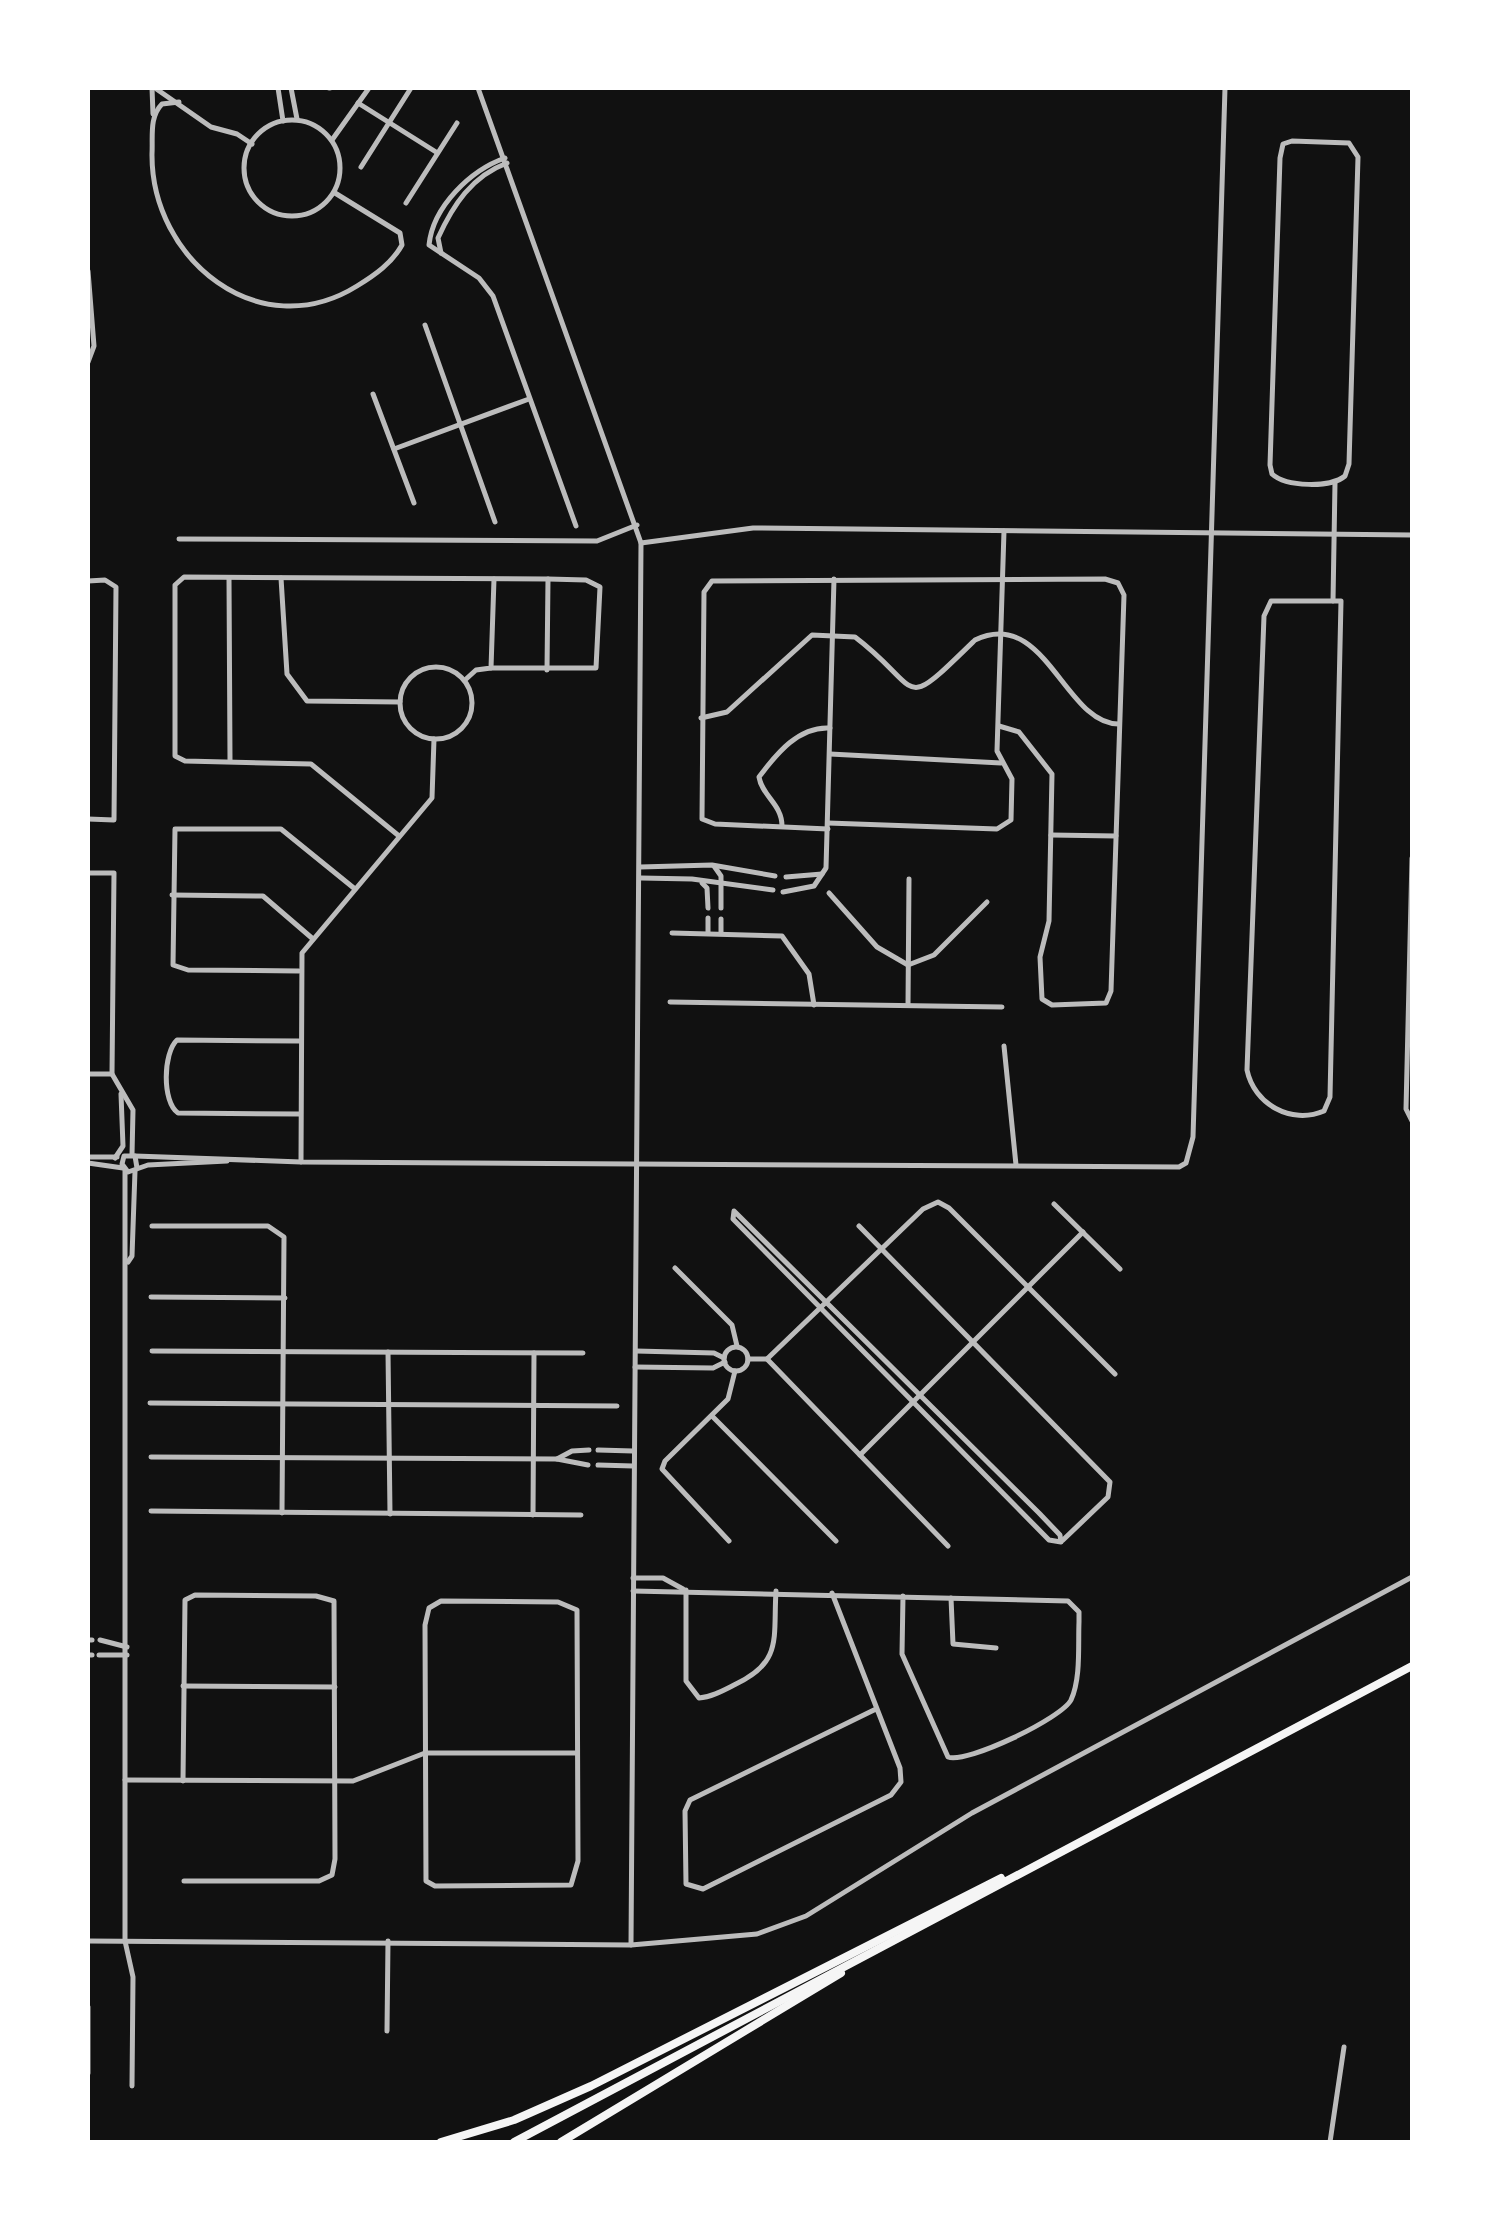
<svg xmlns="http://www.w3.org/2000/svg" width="1500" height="2230" viewBox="0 0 1500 2230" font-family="'DM Sans',sans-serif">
  <rect width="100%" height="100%" fill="#111"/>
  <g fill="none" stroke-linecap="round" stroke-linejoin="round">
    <!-- minor -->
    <g stroke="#bcbcbc" stroke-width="5">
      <polyline points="152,88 153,114"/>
      <polyline points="155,88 211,127 237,134 252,144"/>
      <polyline points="278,88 283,121"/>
      <polyline points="291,88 297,119"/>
      <polyline points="329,88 330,88"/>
      <polyline points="478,88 641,543 631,1945"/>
      <path d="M179,102L162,104C149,117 153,137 152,154C151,259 259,347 357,286C375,275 392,263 402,245L400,233L335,193"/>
      <polyline points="358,103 436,152"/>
      <circle cx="292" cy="168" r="48"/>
      <polyline points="332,140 369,88"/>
      <path d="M1292,141L1349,143L1358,157L1349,464L1345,476C1331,488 1286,487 1272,474L1270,465L1280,158L1283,144Z"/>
      <path d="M505,158C471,170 433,206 429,245L479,278L493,296L576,526"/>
      <polyline points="361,167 411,88"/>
      <polyline points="406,203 457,123"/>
      <path d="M441,253L438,238C453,205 472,176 507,163"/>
      <polyline points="88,271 94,346 88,362"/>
      <polyline points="425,325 495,522"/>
      <polyline points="373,394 414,503"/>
      <polyline points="394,449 529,399"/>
      <polyline points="179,539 597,541 637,525"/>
      <polyline points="641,543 753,528 1412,535"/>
      <polyline points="229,578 230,760"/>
      <polyline points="281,578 287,674 307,701 400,702"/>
      <polyline points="88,581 105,580 116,587 114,820 88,819"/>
      <path d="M1271,601H1341L1330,1097L1324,1111C1291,1125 1254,1104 1247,1070L1264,616Z"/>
      <polyline points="1333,601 1335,483"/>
      <circle cx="436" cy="703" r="36"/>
      <polyline points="547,670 548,579"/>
      <polyline points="465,680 476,670 491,668 494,579"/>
      <path d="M701,718L727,712L812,635L855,637C925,690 897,716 975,640C1045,606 1065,725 1119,724"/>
      <polyline points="830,754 1001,763"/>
      <polyline points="828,823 997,829 1011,820 1012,779 997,751 1004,531"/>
      <path d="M782,826C782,804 762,796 759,777C777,753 799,726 830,728"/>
      <polyline points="828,829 715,824 702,819 704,592 712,581 1105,579 1118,583 1124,595 1111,991 1106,1003 1052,1005 1042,999 1040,957 1049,921 1052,774 1019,732 999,726"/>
      <polyline points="1051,835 1116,836"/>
      <polyline points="399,836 311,764 185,761 175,756 175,585 184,577 548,579 586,580 600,587 596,668 491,668"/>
      <polyline points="1412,858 1406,1109 1412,1121"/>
      <polyline points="714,866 721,876 721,908"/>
      <polyline points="640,867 712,865 775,876"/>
      <polyline points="88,873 114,873 112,1074 133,1110 132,1155"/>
      <polyline points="786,877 822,874"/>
      <polyline points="641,878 692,879 773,890"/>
      <polyline points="702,883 707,888 708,908"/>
      <polyline points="783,892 814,886 826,868 834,579"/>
      <polyline points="829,893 877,947 908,965 934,955 987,902"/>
      <polyline points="172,895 263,896 313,939"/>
      <polyline points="672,933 782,936 809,974 814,1005"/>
      <polyline points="708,933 708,918"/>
      <polyline points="721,933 721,919"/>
      <polyline points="299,971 188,970 173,965 175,829 281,829 355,889"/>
      <polyline points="670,1002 1002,1007"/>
      <polyline points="908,1005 909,879"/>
      <polyline points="1004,1046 1016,1165"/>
      <polyline points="88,1074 112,1074"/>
      <path d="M299,1114L178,1113C162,1102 163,1053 177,1040L299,1041"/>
      <polyline points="135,1156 301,1162 1179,1167 1186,1163 1193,1137 1225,88"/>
      <polyline points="88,1157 117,1157"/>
      <polyline points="115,1158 123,1146 121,1094"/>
      <polyline points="301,1162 302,953 432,798 434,739"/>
      <polyline points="88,1163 123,1168"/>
      <polyline points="137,1168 135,1156 124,1156 122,1164 128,1172 148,1165 227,1161"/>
      <polyline points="125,1170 125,1941 133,1977 132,2086"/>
      <polyline points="1054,1204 1120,1269"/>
      <polygon points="734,1211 1039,1513 1060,1535 1061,1542 1049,1540 733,1219"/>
      <polyline points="152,1226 268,1226 284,1237 282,1513"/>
      <polyline points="859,1226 1110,1482 1108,1497 1063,1540"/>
      <polyline points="128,1262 132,1256 135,1171"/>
      <polyline points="675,1268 732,1325 737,1346"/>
      <polyline points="151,1297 285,1298"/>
      <circle cx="736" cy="1359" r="12"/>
      <polyline points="152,1351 583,1353"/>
      <polyline points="636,1351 714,1353 724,1358"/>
      <polyline points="388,1352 390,1514"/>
      <polyline points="748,1359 767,1359 923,1209 938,1202 949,1208 1115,1374"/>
      <polyline points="767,1359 948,1546"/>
      <polyline points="635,1367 713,1368 725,1362"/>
      <polyline points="150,1403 617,1406"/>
      <polyline points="712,1416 836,1541"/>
      <polyline points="598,1450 633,1451"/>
      <polyline points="860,1455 1083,1232"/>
      <polyline points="151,1457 557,1459 588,1465"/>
      <polyline points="557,1459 572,1451 589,1450"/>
      <polyline points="598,1465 633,1466"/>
      <polyline points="151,1511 581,1515"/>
      <polyline points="533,1515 534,1353"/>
      <polyline points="729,1541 662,1469 665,1461 728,1399 735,1371"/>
      <polyline points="633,1578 663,1578 683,1589"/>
      <path d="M686,1590V1681L699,1698C712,1697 724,1690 736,1684C783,1662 773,1637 776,1591"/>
      <path d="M633,1591L1068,1601L1079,1612V1622C1078,1646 1081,1678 1071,1700C1062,1718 967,1764 948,1757L902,1654L903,1596"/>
      <polyline points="832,1593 900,1768 901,1782 891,1795 703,1889 686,1884 685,1811 690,1800 876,1709"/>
      <polyline points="951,1598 953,1644 996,1648"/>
      <polygon points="441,1601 558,1602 577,1610 578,1861 571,1885 435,1886 426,1881 425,1625 429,1608"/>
      <polyline points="88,1640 92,1640"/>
      <polyline points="100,1640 127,1647"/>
      <polyline points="88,1655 92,1655"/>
      <polyline points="99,1655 127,1655"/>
      <polyline points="183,1686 335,1687"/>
      <polyline points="125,1780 353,1781 425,1753 577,1753"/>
      <polyline points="183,1781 185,1600 195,1595 316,1596 334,1601 335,1859 332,1875 319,1881 184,1881"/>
      <polyline points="88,1941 631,1945 757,1934 806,1916 972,1813 1412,1577"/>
      <polyline points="88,2007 88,2073"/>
      <polyline points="387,2031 388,1941"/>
      <polyline points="1330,2142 1344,2047"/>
    </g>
    <!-- trunk -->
    <g stroke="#f5f5f5" stroke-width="8">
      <polyline points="441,2142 514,2120 591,2086 1001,1878"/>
      <polyline points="514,2142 1412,1666"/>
      <polyline points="561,2142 841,1973"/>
    </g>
  </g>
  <!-- border -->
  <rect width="1500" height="2230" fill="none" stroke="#ffffff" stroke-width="180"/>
</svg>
